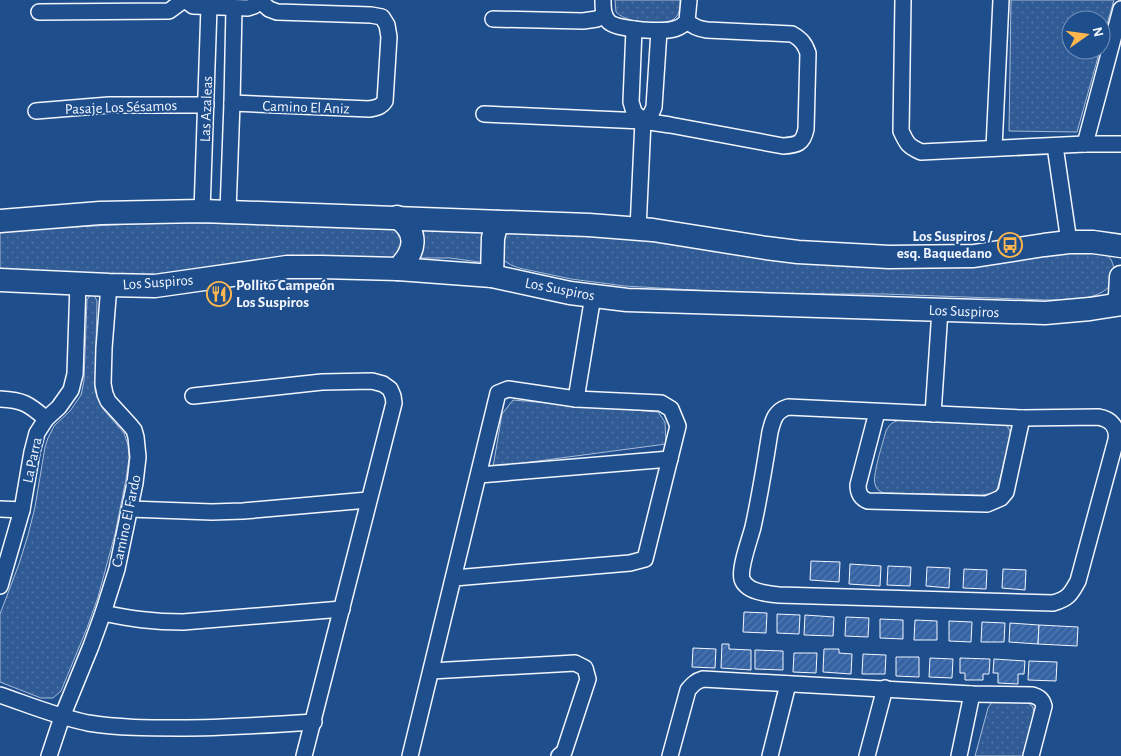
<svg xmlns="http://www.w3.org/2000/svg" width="1121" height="756" viewBox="0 0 1121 756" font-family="'Alegreya Sans',sans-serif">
  <defs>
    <pattern id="grass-dots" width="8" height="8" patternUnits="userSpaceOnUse" patternTransform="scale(1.25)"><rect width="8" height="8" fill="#305b95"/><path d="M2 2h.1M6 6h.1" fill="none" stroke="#4e73a5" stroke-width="1.8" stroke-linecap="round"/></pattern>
    <pattern id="building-hatch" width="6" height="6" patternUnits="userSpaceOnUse" patternTransform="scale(1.25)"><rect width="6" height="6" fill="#3563a3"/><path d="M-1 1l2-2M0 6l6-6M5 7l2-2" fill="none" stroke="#537ab1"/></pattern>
  </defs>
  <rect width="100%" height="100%" fill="#1f4e8c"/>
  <!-- grass -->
  <g fill="url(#grass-dots)" stroke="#a8bbd7">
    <path d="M615,0H680C680,7 680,14 674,19C667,25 640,23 630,20C625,18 620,16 616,12Z"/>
    <polygon points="1011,0 1114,0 1101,45 1101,20 1071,20 1071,50 1100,50 1077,132 1009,131"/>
    <polygon points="187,223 389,227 407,233 402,257 146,277 0,272 0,231 131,224"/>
    <polygon points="415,225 491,228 486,263 450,258 414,258"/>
    <path d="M581,229L840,264L1051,253L1105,252C1111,258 1114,264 1114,272C1115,302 1066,300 1046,300L884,294H761L625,286L571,279L519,268L511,265L503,260L501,252L506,232Z"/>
    <polygon points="90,295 94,295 97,301 95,391 103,409 124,433 128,445 129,458 126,479 115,534 98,597 87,628 61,691 53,698 41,698 0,682 0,614 19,564 28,535 35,507 45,447 48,438 54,426 70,411 81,395 84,381 87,300"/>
    <polygon points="513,400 658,412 665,422 666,444 493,467 502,414"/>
    <path d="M902,420L1003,423C1010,426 1011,433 1010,440L997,490L993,493L982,495L883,493C879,491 876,489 875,484C872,476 883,442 886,431C890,423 894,421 902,420Z"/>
    <polygon points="992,702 1027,702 1033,707 1034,715 1023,756 975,756 988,708"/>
  </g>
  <!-- building -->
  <g fill="url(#building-hatch)" stroke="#f2f6ff">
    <polygon points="811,561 840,562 839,582 810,580"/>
    <polygon points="850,564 881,566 880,586 849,584"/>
    <polygon points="888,566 911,567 910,586 887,585"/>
    <polygon points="927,567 950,568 949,588 926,586"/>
    <polygon points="964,569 987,570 986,589 963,588"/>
    <polygon points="1003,569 1026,570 1025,590 1002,588"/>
    <polygon points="744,612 767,613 766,633 743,632"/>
    <polygon points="777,614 800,615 799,634 777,633"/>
    <polygon points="805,615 834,617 833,636 804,635"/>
    <polygon points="846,617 869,618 868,637 845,636"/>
    <polygon points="880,619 903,620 903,639 880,638"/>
    <polygon points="915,620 937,621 937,640 914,640"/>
    <polygon points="949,621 972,622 971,642 949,641"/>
    <polygon points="982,622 1005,623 1004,642 981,642"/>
    <polygon points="1010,623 1039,625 1038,644 1009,642"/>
    <polygon points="1039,625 1078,627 1077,646 1038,644"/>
    <polygon points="722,644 729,644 729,649 751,650 751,670 721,668"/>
    <polygon points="693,648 716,649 715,668 692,667"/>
    <polygon points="824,649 839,649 839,653 852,654 851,674 823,672"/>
    <polygon points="755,650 783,651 783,670 755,669"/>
    <polygon points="794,653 817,653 816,673 793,672"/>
    <polygon points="863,654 886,655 885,674 862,674"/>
    <polygon points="896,657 919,657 919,677 896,676"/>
    <polygon points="930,658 953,659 952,678 929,677"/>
    <polygon points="960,658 990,659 989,674 983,674 983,680 965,680 965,673 960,673"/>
    <polygon points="994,659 1025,661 1024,674 1018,674 1018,684 998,683 998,673 993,673"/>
    <polygon points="1029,661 1057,662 1056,681 1028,680"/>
  </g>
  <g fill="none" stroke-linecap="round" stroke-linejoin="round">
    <defs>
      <g id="street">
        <polyline points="185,0 193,6 248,8 254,6 261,0"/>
        <path d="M603,0C603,8 603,16 609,22C618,30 666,33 677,28C681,27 684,24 687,21L689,0"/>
        <path d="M903,0L901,131C907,144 908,146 921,152L1085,144H1121"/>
        <polyline points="39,12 169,11 184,0"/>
        <polyline points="493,19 583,21 597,19 604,15"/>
        <polyline points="634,29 631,102 634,112 643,121"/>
        <path d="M232,103L369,109C376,108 381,107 385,101L389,37L387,25L382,17L371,15L277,12L269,9L260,1"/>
        <polyline points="36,111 109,105 206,105"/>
        <path d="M484,114L643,121L670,125L783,146C797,145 803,144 806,129L808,53C805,44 801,39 792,34L707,30C699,29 693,27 687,21"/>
        <polyline points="1085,144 1121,9"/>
        <polyline points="1055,146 1069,242"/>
        <polyline points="994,148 1001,0"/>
        <polyline points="202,211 209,7"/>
        <polyline points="228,211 232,103 234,8"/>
        <polyline points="638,229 643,121 651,114 654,107 659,31"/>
        <polyline points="193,396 322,382 372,381 383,384 390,389 393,396 394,403 304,756"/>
        <path d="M0,399C23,400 29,404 46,419"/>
        <polyline points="576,399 593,296"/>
        <path d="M788,407L1022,418L1098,417C1111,419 1118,427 1116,440L1078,581C1071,594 1068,599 1053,603L779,595C768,594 746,592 742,579C739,568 750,539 753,527C760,495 765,464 770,432C773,420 775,411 788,407Z"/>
        <path d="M877,412L858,485C858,493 860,498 868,501L987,504L1001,498L1006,492L1022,418"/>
        <polyline points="933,414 940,310"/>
        <polyline points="479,475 670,459"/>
        <polyline points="0,509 22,510"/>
        <polyline points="130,509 212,512 243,511 368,500"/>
        <polyline points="0,586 22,510 32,452 37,433 46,419 59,407 71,390 75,374 78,283"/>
        <path d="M103,613C132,619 153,622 183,622L342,609"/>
        <polyline points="431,671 575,663 585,668 588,679 564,752 559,756"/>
        <path d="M0,695C29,705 58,717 88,723C118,728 149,728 179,728C224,728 269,725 314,722"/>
        <polyline points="49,756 62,717 91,646 103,613 117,569 135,483 138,457 136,437 134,430 129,424 108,401 105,394 103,384 104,348 109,285"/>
        <polyline points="410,756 498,393 508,389 576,399 661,403 671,409 678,426 645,559 630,563 454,578"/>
        <path d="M670,756L688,690C693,684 696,681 703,679L972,694L1032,695C1039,697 1042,699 1044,706L1031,756"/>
        <polyline points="770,756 788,684"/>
        <polyline points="867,756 885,688"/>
        <polyline points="959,756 972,694"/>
      </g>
      <g id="secondary">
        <path d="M397,217C420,233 415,252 398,269"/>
        <polyline points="0,221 100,213 202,211 589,225 653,230 766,248 798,252 889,257 974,256 1044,245 1069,242 1093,242 1121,246"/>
        <polyline points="492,276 493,238 497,222"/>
        <polyline points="0,280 109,285 155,286 267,270 287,267 321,267 398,269 492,276 570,293 627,300 1045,313 1090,309 1121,304"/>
        <polyline points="1118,304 1120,295 1121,277"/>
      </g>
    </defs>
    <!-- street casing -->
    <use href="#street" stroke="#f2f6ff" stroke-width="18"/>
    <!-- secondary casing -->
    <use href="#secondary" stroke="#f2f6ff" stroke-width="25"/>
    <!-- street -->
    <use href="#street" stroke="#1f4e8c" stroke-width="15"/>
    <!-- secondary -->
    <use href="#secondary" stroke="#1f4e8c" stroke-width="22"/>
  </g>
  <!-- icons -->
  <defs>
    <symbol id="bus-ring" viewBox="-11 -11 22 22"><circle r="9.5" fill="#1f4e8c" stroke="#ffb74d" stroke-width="1.5"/><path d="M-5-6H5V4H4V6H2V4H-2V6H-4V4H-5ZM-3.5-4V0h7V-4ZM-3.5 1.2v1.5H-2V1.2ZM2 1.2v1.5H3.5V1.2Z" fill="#ffb74d"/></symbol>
    <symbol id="restaurant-ring" viewBox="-11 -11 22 22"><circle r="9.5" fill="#1f4e8c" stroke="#ffb74d" stroke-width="1.5"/><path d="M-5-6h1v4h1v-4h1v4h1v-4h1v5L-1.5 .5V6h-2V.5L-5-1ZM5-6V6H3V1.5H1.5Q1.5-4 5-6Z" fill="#ffb74d"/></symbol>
  </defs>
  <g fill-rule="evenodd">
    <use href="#bus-ring" x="996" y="231" width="28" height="28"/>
    <use href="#restaurant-ring" x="205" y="280" width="28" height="28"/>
  </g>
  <g text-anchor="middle" stroke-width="4" stroke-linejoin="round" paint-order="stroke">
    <!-- street labels -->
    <g font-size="15" fill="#f2f6ff" stroke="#1f4e8c">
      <text transform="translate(121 107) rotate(-2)" y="5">Pasaje Los Sésamos</text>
      <text transform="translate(306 107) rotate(2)" y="5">Camino El Aniz</text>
      <text transform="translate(206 109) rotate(-88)" y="5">Las Azaleas</text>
      <text transform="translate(158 282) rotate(-4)" y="5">Los Suspiros</text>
      <text transform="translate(560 289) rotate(11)" y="5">Los Suspiros</text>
      <text transform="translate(964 311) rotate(2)" y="5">Los Suspiros</text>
      <text transform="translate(32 460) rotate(-78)" y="5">La Parra</text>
      <text transform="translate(126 521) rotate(-78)" y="5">Camino El Fardo</text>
    </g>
    <!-- poi labels -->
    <g font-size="15" font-weight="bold" fill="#f2f6ff" stroke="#1f4e8c" text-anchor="end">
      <text x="992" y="241">Los Suspiros /<tspan x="992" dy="17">esq. Baquedano</tspan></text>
      <text x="236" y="290" text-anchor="start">Pollito Campeón<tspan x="236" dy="17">Los Suspiros</tspan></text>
    </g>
  </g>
  <!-- north arrow -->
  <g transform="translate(1086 35) rotate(76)"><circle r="24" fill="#1f4e8c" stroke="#7391ba"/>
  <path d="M0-4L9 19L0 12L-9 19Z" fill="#ffb74d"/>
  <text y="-8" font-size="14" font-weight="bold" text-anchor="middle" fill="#f2f6ff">N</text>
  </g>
</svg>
